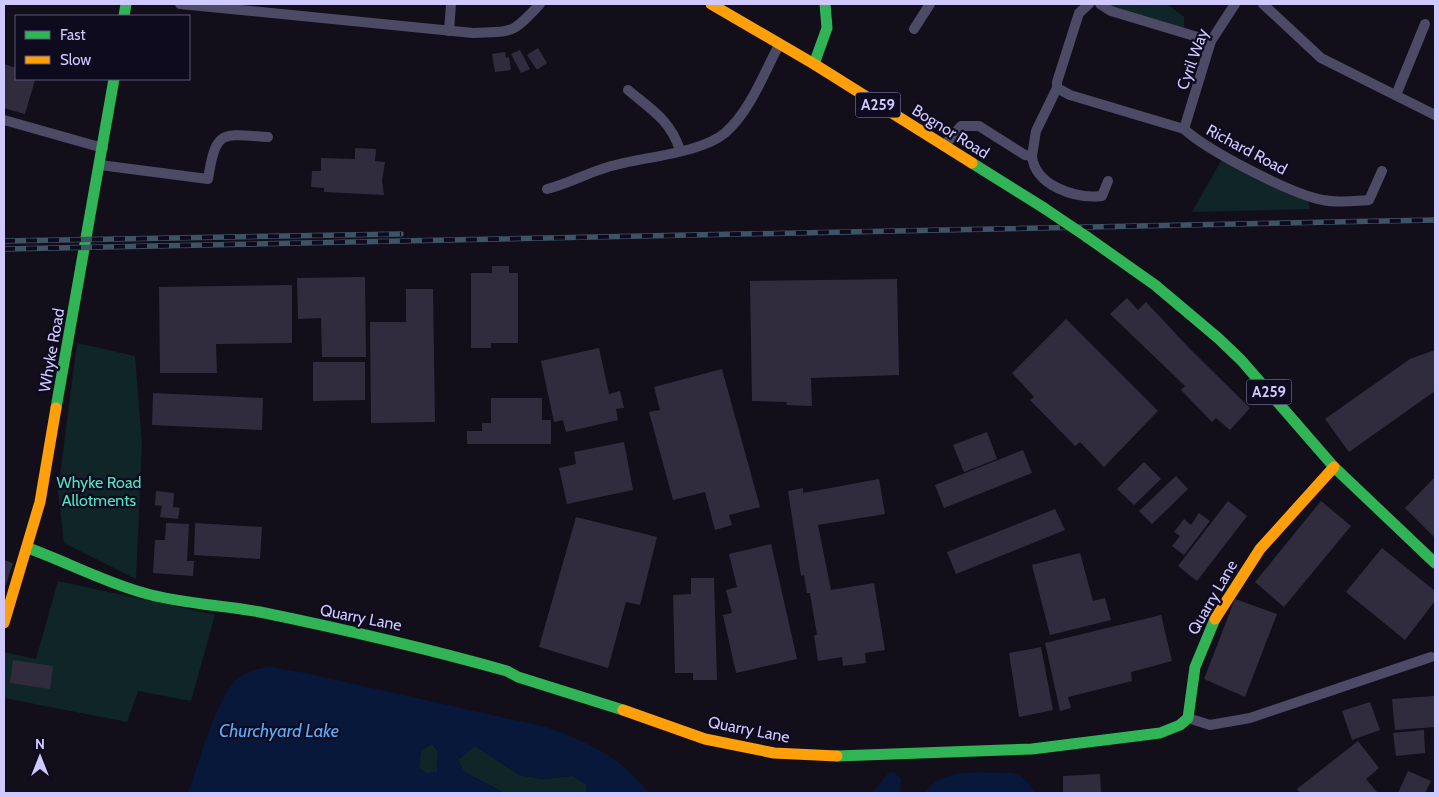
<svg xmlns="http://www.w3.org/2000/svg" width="1439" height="797" viewBox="0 0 1439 797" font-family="Cabin,sans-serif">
  <rect width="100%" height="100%" fill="#120f1a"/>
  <!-- green -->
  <g fill="#0f2527">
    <polygon points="1109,4 1167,4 1184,17 1184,28 1114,8"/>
    <polygon points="1225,158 1308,201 1310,209 1192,212 1222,159"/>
    <polygon points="77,343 135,356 142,443 136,579 64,543 58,491"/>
    <polygon points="58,581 215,615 191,701 138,691 127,722 4,698 4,652 36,659"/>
    <polygon points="432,744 438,751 437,773 426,773 419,768 421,750"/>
    <polygon points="475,746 519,775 543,779 573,776 586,784 587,793 502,793 499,790 464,772 458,760"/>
  </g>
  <!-- water -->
  <g fill="#07183a" fill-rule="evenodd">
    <path d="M269,667L305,673L546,727C589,742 620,757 649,793H587L586,784L573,776L543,779L519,775L475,746L458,760L464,772L499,790L502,793H188C199,763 215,701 237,679C247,671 257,669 269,667ZM432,744L438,751L437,772L426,773L419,768L421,750Z"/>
    <polygon points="893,772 901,778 900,793 870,793 878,787 888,773"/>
    <path d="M1012,773C1024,776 1028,782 1035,793H925C942,766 983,773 1012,773Z"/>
  </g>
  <!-- building -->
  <g fill="#302c3e">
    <polygon points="538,48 547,63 537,70 527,55"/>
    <polygon points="520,50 530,69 521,73 511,54"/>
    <polygon points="505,52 506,58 509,57 511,70 495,72 492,54"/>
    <polygon points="4,64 16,68 16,79 35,80 25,114 4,108"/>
    <polygon points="355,148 376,149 375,161 385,162 382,181 384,195 324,192 324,188 311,187 312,171 321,171 321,158 355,159"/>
    <polygon points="492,266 509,266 509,273 518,273 518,343 491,343 491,348 471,348 471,273 492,273"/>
    <polygon points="365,277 366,357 322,357 321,318 298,319 297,278"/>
    <polygon points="897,279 899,375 811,378 812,406 786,405 787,402 752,401 750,281"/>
    <polygon points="292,285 292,343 216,344 217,373 160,373 159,287"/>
    <polygon points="406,289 433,289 435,422 371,423 370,322 406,322"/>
    <polygon points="1127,298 1138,310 1146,302 1190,349 1250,408 1230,430 1216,418 1212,422 1181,390 1185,386 1110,314"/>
    <polygon points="1066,319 1158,411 1104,467 1080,442 1075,446 1030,400 1034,397 1012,373"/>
    <polygon points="599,348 609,394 620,391 624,408 616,409 618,420 566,432 563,420 554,422 541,361"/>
    <polygon points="1435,350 1435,391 1349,452 1325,419 1410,359"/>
    <polygon points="313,362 365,362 365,400 313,401"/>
    <polygon points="722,369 760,507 729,515 732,525 715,530 705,492 673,500 649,412 660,410 654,387"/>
    <polygon points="153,393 263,398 262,430 152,425"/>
    <polygon points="491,398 542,398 542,420 551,420 551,444 467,444 467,431 482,431 482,423 491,423"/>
    <polygon points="987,432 997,459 964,472 953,445"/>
    <polygon points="624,442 633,490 567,504 559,468 576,464 574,452"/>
    <polygon points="1023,450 1032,473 944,508 935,485"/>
    <polygon points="1144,462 1161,479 1134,505 1117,489"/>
    <polygon points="1176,476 1188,489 1152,524 1139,511"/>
    <polygon points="1435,477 1435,538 1405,508"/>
    <polygon points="879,479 885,514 818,525 831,590 874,583 885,650 865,653 866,663 843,666 842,657 818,661 814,635 817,635 810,593 807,593 804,575 801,576 788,491 803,488 803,493"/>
    <polygon points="156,491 174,493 173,507 180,508 178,519 160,517 162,506 155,505"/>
    <polygon points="1228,501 1247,516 1197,581 1178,566"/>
    <polygon points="1321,501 1351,526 1284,607 1255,582"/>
    <polygon points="1055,509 1065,530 956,574 947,552"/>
    <polygon points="1199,513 1210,521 1184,555 1172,546 1180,536 1174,532 1184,519 1191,525"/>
    <polygon points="576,517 657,537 640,605 626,602 608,668 539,647"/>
    <polygon points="166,523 189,524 187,561 194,561 193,576 153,573 155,540 165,540"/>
    <polygon points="195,523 262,527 260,559 194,555"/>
    <polygon points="771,544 797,659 736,673 723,615 732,613 726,590 737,587 729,554"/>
    <polygon points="1382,548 1435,591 1435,601 1405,640 1346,592"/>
    <polygon points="1080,553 1093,601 1105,598 1111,620 1050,635 1032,565"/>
    <polygon points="4,560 13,563 4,590"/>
    <polygon points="691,578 714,578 717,680 693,680 693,673 675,673 673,595 691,594"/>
    <polygon points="1235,599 1277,614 1245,697 1204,679"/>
    <polygon points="1161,615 1172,661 1131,672 1132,681 1068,697 1071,708 1060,711 1045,643"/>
    <polygon points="1041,647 1053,710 1019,717 1009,653"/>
    <polygon points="13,660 53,666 50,689 10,683"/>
    <polygon points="1435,696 1435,727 1395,730 1392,699"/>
    <polygon points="1370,702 1380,730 1352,740 1342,711"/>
    <polygon points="1424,730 1425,753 1396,756 1393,733"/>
    <polygon points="1358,741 1379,768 1366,779 1377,792 1300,793 1297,789"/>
    <polygon points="1408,771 1431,781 1425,793 1398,793"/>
    <polygon points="1100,774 1101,793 1063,793 1063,776"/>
  </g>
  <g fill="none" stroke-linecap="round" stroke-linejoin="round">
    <!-- street -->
    <g stroke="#4c4a64" stroke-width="10">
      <path d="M180,4L473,33C514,31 511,35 540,4"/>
      <polyline points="1100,4 1111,11 1211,41"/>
      <polyline points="1263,4 1321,58 1435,115"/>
      <polyline points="914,29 930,4"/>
      <polyline points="449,31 451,4"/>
      <path d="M1057,88L1070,95L1184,129C1208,151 1291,194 1323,200C1337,203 1354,201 1369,200L1382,171"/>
      <path d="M628,90C652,110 670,120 680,150"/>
      <polyline points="1396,95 1425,24"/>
      <polyline points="4,120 103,148"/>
      <polyline points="1184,129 1211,41 1235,4"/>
      <polyline points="944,146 961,126 979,126 1025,155 1032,156 1036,131 1057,88 1057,82 1079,13 1089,4"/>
      <path d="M1032,156C1035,186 1076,199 1102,196L1108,181"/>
      <path d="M100,165L208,179C216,129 221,134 268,137"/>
      <path d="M547,189C568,184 587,173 608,167C640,157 700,154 725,133C750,111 764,73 779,45"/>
      <polyline points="1188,718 1210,725 1250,718 1431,657"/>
    </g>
    <!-- fast -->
    <g stroke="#30b455" stroke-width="11">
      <polyline points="124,16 126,4"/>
      <polyline points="814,64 827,28 825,4"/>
      <polyline points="972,163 1044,208"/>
      <polyline points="1087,237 1155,285 1218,338 1241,360 1334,467 1435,563"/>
      <polyline points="56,408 114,79"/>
      <path d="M28,548C67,562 104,582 144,593C182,604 222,605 260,612C343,629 425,648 507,671L518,677L623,710"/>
      <polyline points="837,756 1032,749 1160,733 1180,725 1188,718 1195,667 1215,619"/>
    </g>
    <!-- slow -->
    <g stroke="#ff9f0a" stroke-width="11">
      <polyline points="711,4 814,64 972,163"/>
      <polyline points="1215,619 1260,549 1334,467"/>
      <polyline points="4,623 40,502 56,408"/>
      <polyline points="623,710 705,739 774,753 837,756"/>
    </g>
    <defs>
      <g id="rail">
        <polyline points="4,241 401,234"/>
        <polyline points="4,249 1435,220"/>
      </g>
    </defs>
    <!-- rail casing -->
    <use href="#rail" stroke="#3e5365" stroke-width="5.5"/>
    <!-- rail -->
    <use href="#rail" stroke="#0f0b1f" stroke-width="4" stroke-dasharray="11" stroke-linecap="butt"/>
    <!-- fast-bridge -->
    <polyline stroke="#30b455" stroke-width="11" points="1044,208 1087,237"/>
  </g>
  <g text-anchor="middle" stroke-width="4.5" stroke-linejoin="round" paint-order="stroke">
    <!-- shield labels -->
    <g fill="#0f0b1f" stroke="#9690bc" stroke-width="1">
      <rect x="855.5" y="92.5" width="45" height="25" rx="4"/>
      <rect x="1246.5" y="379.5" width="45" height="25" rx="4"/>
    </g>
    <g font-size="15" font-weight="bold" fill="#d0c9ff">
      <text x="878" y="110">A259</text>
      <text x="1269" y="397">A259</text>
    </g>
    <!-- street labels -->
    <g font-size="16" fill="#d0c9ff" stroke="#0f0b1f">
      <text transform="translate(1192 59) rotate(-70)" y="6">Cyril Way</text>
      <text transform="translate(951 131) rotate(32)" y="6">Bognor Road</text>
      <text transform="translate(1247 149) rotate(28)" y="6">Richard Road</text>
      <text transform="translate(51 350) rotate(-80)" y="6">Whyke Road</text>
      <text transform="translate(1212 597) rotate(-60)" y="6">Quarry Lane</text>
      <text transform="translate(361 617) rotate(11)" y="6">Quarry Lane</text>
      <text transform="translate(749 729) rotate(11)" y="6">Quarry Lane</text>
    </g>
    <!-- park labels -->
    <g font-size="16" fill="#4ee6c2" stroke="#0f0b1f">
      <text x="99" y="488">Whyke Road<tspan x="99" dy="18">Allotments</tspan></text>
    </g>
    <!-- water labels -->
    <g font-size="18" font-style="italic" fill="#57aeff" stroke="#0f0b1f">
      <text x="279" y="737">Churchyard Lake</text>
    </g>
  </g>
  <!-- border -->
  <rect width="1439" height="797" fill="none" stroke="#d0c9ff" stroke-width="10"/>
  <!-- legend -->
  <rect x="15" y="15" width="175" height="65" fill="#0f0b1f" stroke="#5c5779"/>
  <rect x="25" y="31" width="25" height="8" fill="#30b455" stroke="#5c5779"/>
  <text x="60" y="40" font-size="15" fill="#d0c9ff">Fast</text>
  <rect x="25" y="56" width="25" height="8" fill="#ff9f0a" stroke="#5c5779"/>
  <text x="60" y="65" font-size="15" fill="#d0c9ff">Slow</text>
  <!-- north arrow -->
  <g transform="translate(40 757)" stroke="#0f0b1f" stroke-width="4" paint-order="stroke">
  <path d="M0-4L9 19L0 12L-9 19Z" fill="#d0c9ff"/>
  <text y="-8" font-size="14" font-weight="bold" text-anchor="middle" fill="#d0c9ff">N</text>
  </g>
</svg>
